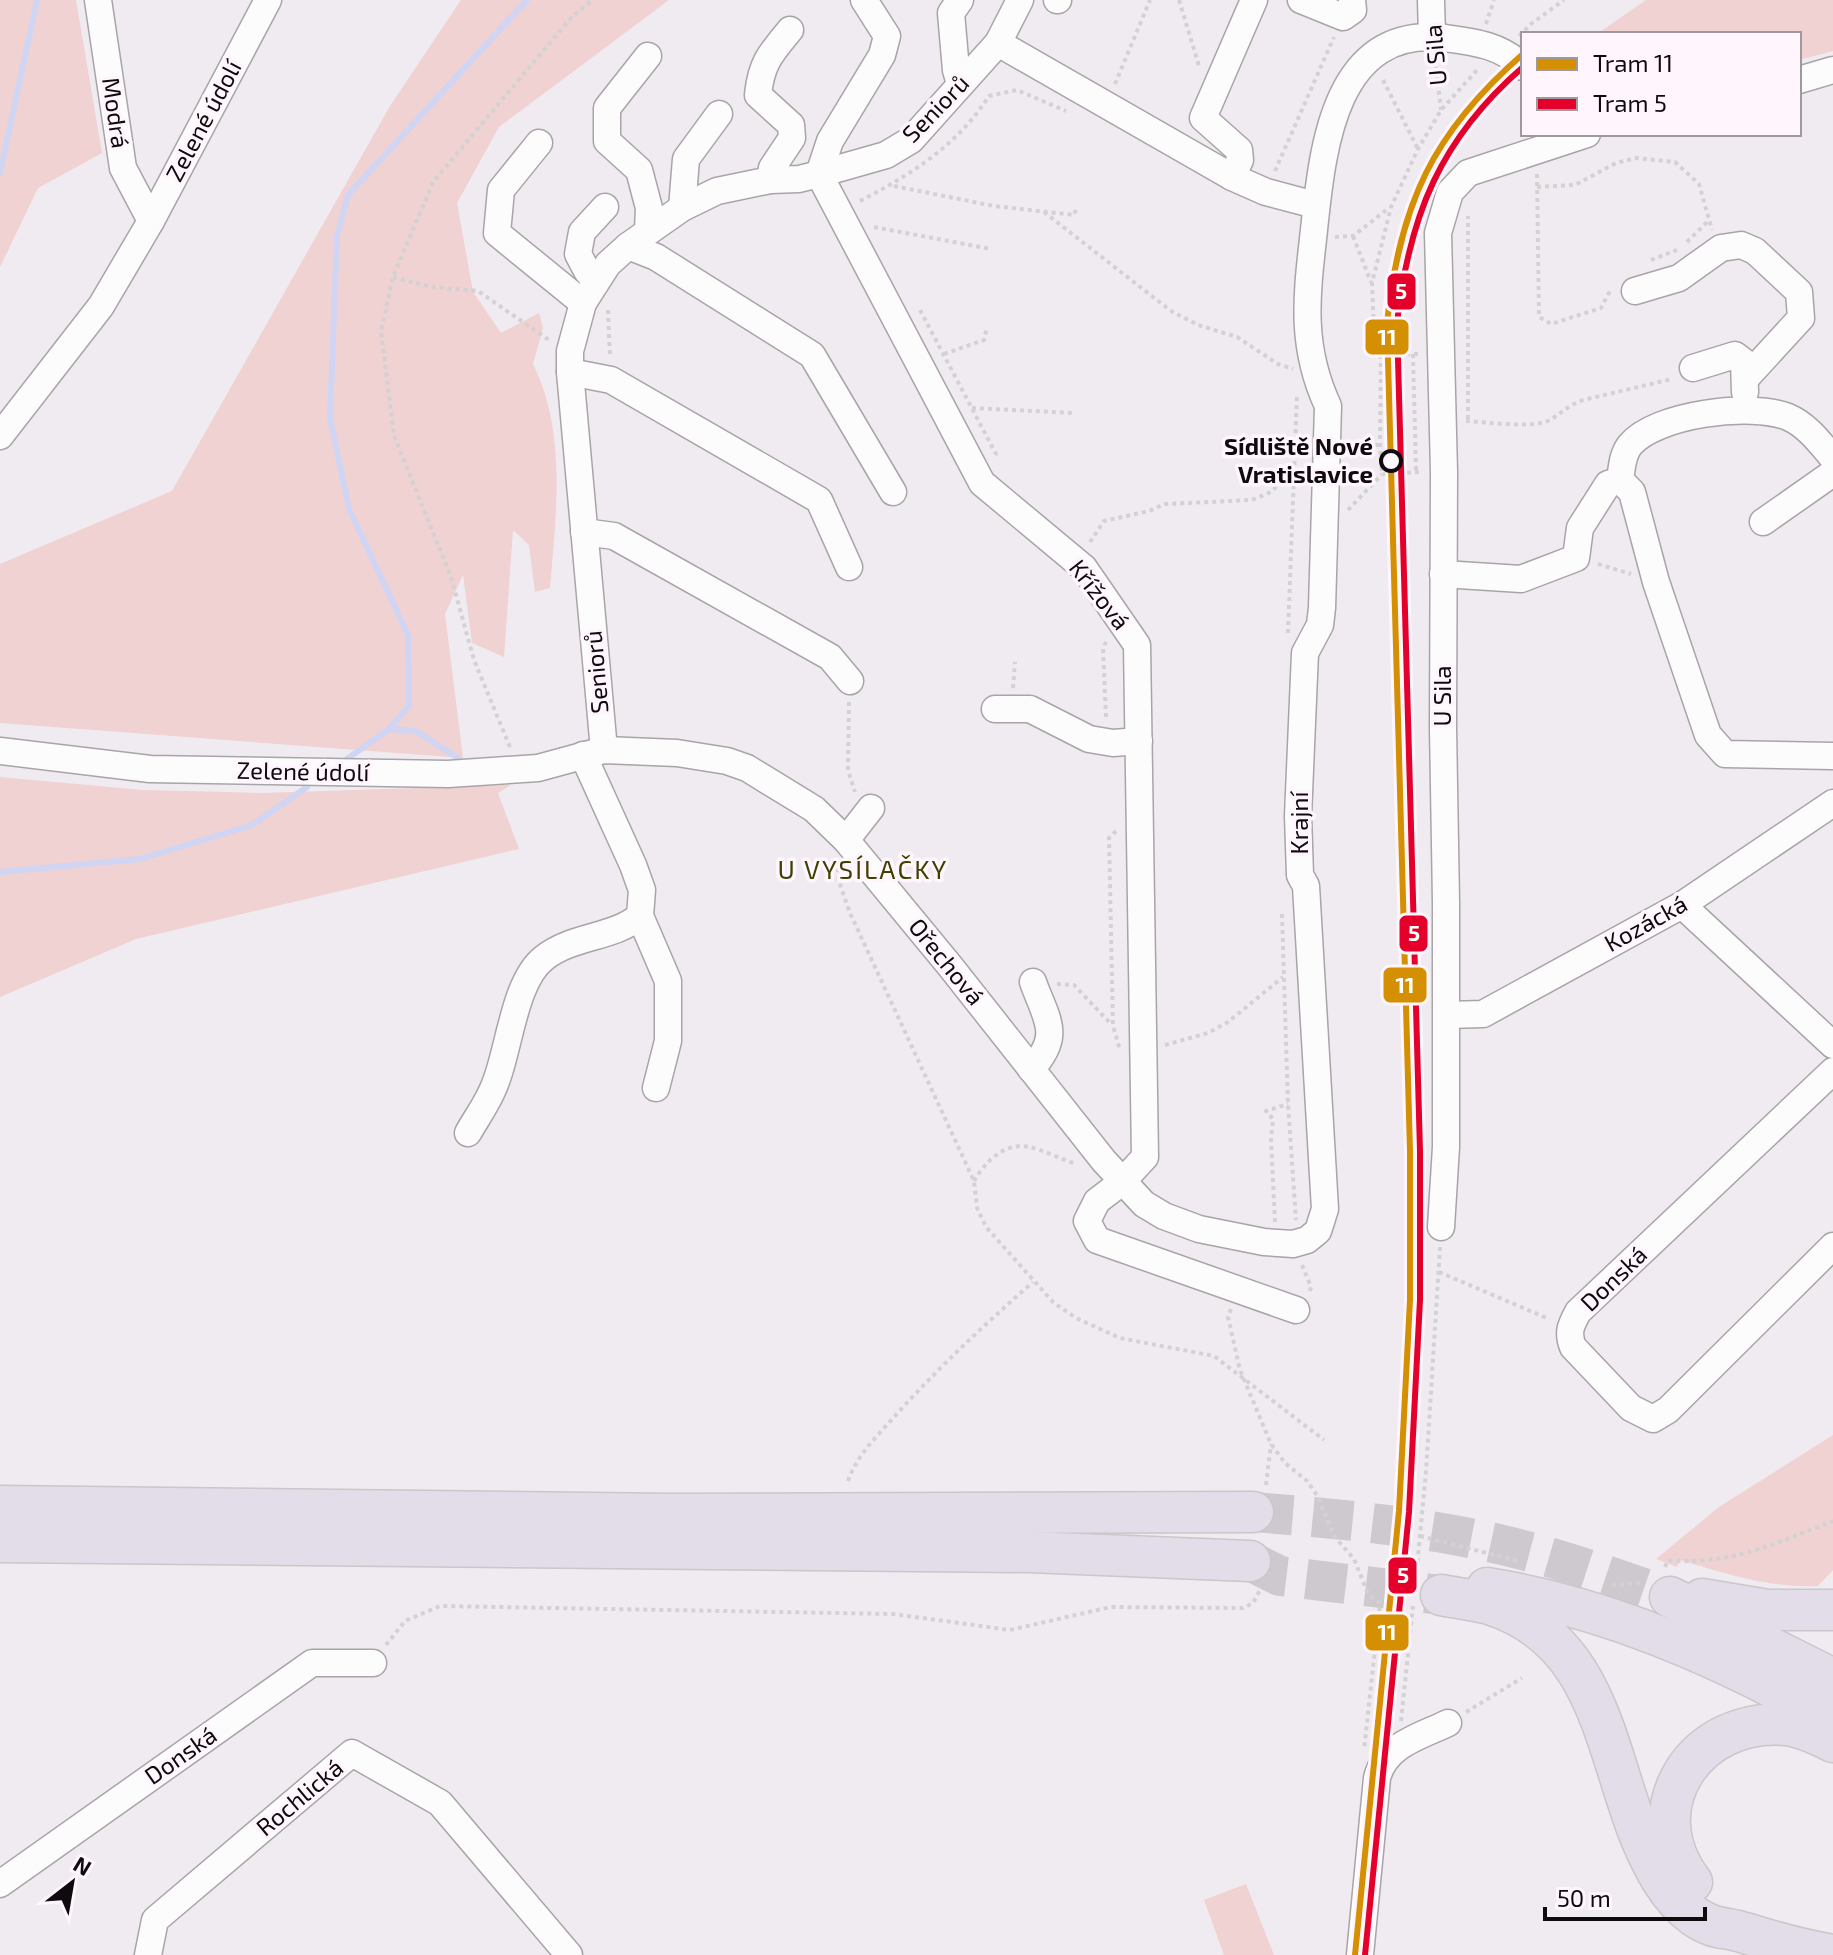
<svg xmlns="http://www.w3.org/2000/svg" width="1833" height="1955" viewBox="0 0 1833 1955" font-family="'Exo 2',sans-serif">
  <rect width="100%" height="100%" fill="#f0ebf0"/>
  <!-- green -->
  <g fill="#efd2d1">
    <polygon points="0,0 76,0 102,153 38,188 0,267"/>
    <path d="M461,0H669L499,127L457,203L473,292L501,333L539,313L543,328L533,364C567,433 556,514 550,588L535,592L529,545L513,530L504,657L472,643L463,575L445,614L463,758L0,723V564L172,491L390,106Z"/>
    <polygon points="1646,0 1833,0 1833,51 1799,60 1799,34 1597,34"/>
    <polygon points="0,777 143,790 262,793 511,785 498,793 519,849 136,939 0,997"/>
    <path d="M1833,1435V1570L1818,1586C1769,1588 1726,1574 1680,1560L1677,1567L1656,1559L1719,1507Z"/>
    <polygon points="1246,1884 1274,1955 1224,1955 1204,1900"/>
  </g>
  <g fill="none" stroke-linecap="round" stroke-linejoin="round">
    <!-- stream -->
    <g stroke="#d1d5f4" stroke-width="6">
      <polyline points="0,173 37,0"/>
      <polyline points="389,729 409,706 408,635 349,509 330,418 337,236 348,195 527,0"/>
      <polyline points="340,764 389,729 416,731 458,758"/>
      <polyline points="0,872 140,859 252,825 307,787"/>
    </g>
    <!-- highway-tunnel -->
    <g stroke="#cec9ce" stroke-width="40" stroke-dasharray="40 20" stroke-linecap="butt">
      <path d="M1253,1512C1342,1519 1432,1527 1519,1549C1570,1562 1620,1580 1670,1597"/>
      <polyline points="1250,1561 1280,1576 1441,1595"/>
    </g>
    <defs>
      <g id="minor">
        <polyline points="98,0 123,168 151,221"/>
        <polyline points="864,0 887,36 882,55 830,141 819,174 982,483 1084,568 1137,645 1145,1157 1122,1182 1097,1201 1087,1221 1097,1240 1296,1310"/>
        <polyline points="960,0 951,13 956,70 960,84"/>
        <polyline points="1057,0 1058,0"/>
        <polyline points="1301,0 1343,17 1353,10 1352,0"/>
        <polyline points="1431,0 1432,37"/>
        <polyline points="998,43 1232,177 1266,192 1315,205"/>
        <polyline points="648,56 607,108 607,141 639,170 649,208 648,230"/>
        <polyline points="1799,80 1833,70"/>
        <polyline points="539,143 501,190 497,233 583,303"/>
        <polyline points="1232,177 1240,160 1239,150 1203,118 1254,0"/>
        <path d="M770,180L772,168L792,138L791,125L758,95C761,64 770,54 790,30"/>
        <polyline points="682,208 686,159 719,114"/>
        <polyline points="628,246 656,257 812,355 893,492"/>
        <polyline points="596,281 587,271 578,254 582,232 605,207"/>
        <polyline points="1635,291 1679,278 1721,248 1741,245 1755,251 1799,292 1801,318 1746,378"/>
        <polyline points="1693,368 1735,355 1744,362 1745,392"/>
        <polyline points="570,372 611,380 819,500 849,567"/>
        <polyline points="0,436 101,306 151,221 268,0"/>
        <polyline points="1620,480 1632,492 1656,582 1708,735 1725,754 1833,756"/>
        <path d="M1620,480C1622,468 1622,455 1630,445C1656,414 1751,402 1788,417C1807,425 1820,443 1833,458"/>
        <polyline points="1763,522 1833,473"/>
        <polyline points="584,532 614,536 830,657 850,681"/>
        <polyline points="1443,574 1521,579 1576,558 1580,528 1608,484 1620,480"/>
        <polyline points="995,709 1030,709 1089,739 1113,743 1139,741"/>
        <polyline points="604,750 570,372 570,351 583,303 608,264 628,246 682,208 717,191 770,180 799,179 819,174 886,155 911,140 998,43 1020,0"/>
        <path d="M0,751L150,769L448,774L538,768L604,750L677,753L727,761L747,768L814,809L846,840L950,966L1104,1161L1144,1204L1164,1216L1199,1229L1264,1242L1293,1244L1307,1240L1318,1231L1325,1209L1306,886L1300,875L1298,816L1305,653L1320,625L1322,608L1328,406C1301,348 1306,300 1313,239C1322,157 1330,25 1445,38C1475,42 1501,45 1523,67"/>
        <polyline points="583,755 633,865 642,890 640,916 668,981 668,1041 656,1088"/>
        <polyline points="846,840 871,808"/>
        <polyline points="1682,905 1833,1045"/>
        <polyline points="1447,1015 1483,1014 1682,905 1833,803"/>
        <path d="M1031,1069C1063,1035 1046,1019 1033,982"/>
        <path d="M1833,1071L1578,1312C1571,1325 1567,1332 1573,1347L1631,1408L1653,1419L1668,1410L1833,1246"/>
        <path d="M468,1133C477,1117 489,1101 495,1084C509,1051 514,981 544,958C573,935 612,939 640,916"/>
        <polyline points="1441,1227 1446,1147 1446,902 1443,728 1444,472 1438,233 1450,192 1468,173 1587,134"/>
        <polyline points="0,1884 312,1663 373,1663"/>
        <polyline points="148,1955 155,1920 352,1753 440,1803 569,1955"/>
        <path d="M1360,1955L1377,1778C1385,1745 1419,1737 1448,1723"/>
      </g>
      <g id="highway">
        <polyline points="0,1506 671,1514 1253,1512"/>
        <polyline points="0,1542 1029,1552 1250,1561"/>
        <path d="M1487,1588C1608,1607 1726,1659 1833,1720"/>
        <path d="M1441,1595C1457,1598 1474,1600 1489,1604C1598,1638 1604,1745 1640,1836C1652,1865 1668,1897 1694,1916C1716,1931 1724,1926 1745,1933C1774,1942 1803,1950 1833,1955"/>
        <polyline points="1670,1597 1833,1679"/>
        <polyline points="1702,1599 1768,1610 1833,1610"/>
        <path d="M1692,1882C1635,1807 1696,1717 1786,1725C1802,1727 1819,1735 1833,1742"/>
      </g>
    </defs>
    <!-- minor casing -->
    <use href="#minor" stroke="#a8a4a7" stroke-width="29"/>
    <!-- highway casing -->
    <use href="#highway" stroke="#c9c7c9" stroke-width="43"/>
    <!-- path -->
    <g stroke="#d3d2d3" stroke-width="4" stroke-dasharray="4 4" stroke-linecap="butt">
      <polyline points="1179,0 1199,66"/>
      <polyline points="1486,24 1494,0"/>
      <polyline points="1519,36 1531,24 1564,0"/>
      <polyline points="1435,59 1441,110"/>
      <polyline points="1383,80 1418,149"/>
      <polyline points="1115,84 1150,0"/>
      <polyline points="1275,171 1334,37"/>
      <polyline points="1537,174 1539,317 1551,324 1601,308 1611,289"/>
      <polyline points="894,186 994,206 1074,215 1076,209"/>
      <polyline points="1537,187 1575,185 1616,163 1636,158 1675,162 1699,184 1712,230"/>
      <path d="M860,201C910,175 957,146 989,96L1017,90L1066,111"/>
      <polyline points="1044,212 1171,311 1198,325 1237,337 1278,364 1293,369"/>
      <polyline points="874,227 991,249"/>
      <polyline points="1353,236 1371,282"/>
      <polyline points="1335,237 1353,236 1389,208"/>
      <polyline points="1687,242 1708,221"/>
      <polyline points="1651,260 1677,250"/>
      <polyline points="393,277 431,287 478,291 549,340"/>
      <polyline points="608,310 610,357"/>
      <polyline points="920,310 996,454 994,458"/>
      <polyline points="944,354 984,340 987,327"/>
      <polyline points="1413,354 1416,472"/>
      <polyline points="1418,354 1375,355 1372,283 1391,207 1418,149 1441,110 1478,69"/>
      <polyline points="1381,355 1380,445 1382,474 1421,472"/>
      <polyline points="972,408 1073,413"/>
      <polyline points="1468,419 1468,216"/>
      <path d="M1466,421C1486,422 1533,429 1550,420C1562,413 1567,406 1583,400L1672,379"/>
      <polyline points="1260,437 1305,444"/>
      <polyline points="1350,445 1380,445"/>
      <polyline points="1348,510 1382,474"/>
      <polyline points="1090,542 1104,521 1149,511 1165,504 1252,500 1271,492 1292,471"/>
      <polyline points="1598,564 1631,574"/>
      <polyline points="1288,633 1297,394"/>
      <polyline points="1013,688 1015,662"/>
      <polyline points="849,702 848,770 855,792"/>
      <polyline points="1106,717 1103,649 1107,639"/>
      <polyline points="510,747 474,660 451,577 394,436 381,331 393,277 433,182 570,19 592,0"/>
      <polyline points="1116,831 1109,838 1113,1026 1120,1050"/>
      <polyline points="838,868 838,879 850,913 974,1181 977,1208 986,1227 1053,1302 1076,1318 1120,1338 1214,1356 1324,1440"/>
      <polyline points="1282,914 1288,1104 1296,1220"/>
      <polyline points="1057,984 1074,985 1111,1024"/>
      <polyline points="1165,1045 1208,1033 1228,1022 1283,977"/>
      <path d="M974,1181C985,1162 1004,1142 1029,1147C1041,1149 1062,1160 1077,1164"/>
      <polyline points="1275,1222 1271,1140 1273,1119 1266,1111 1288,1104"/>
      <polyline points="1302,1265 1311,1287 1309,1294"/>
      <polyline points="1439,1272 1549,1319"/>
      <polyline points="1231,1309 1228,1317 1240,1370 1271,1444 1285,1463 1307,1481 1317,1495 1334,1536 1354,1559 1368,1594 1380,1603 1364,1750"/>
      <path d="M848,1481C857,1455 877,1436 895,1416C938,1368 984,1325 1033,1282"/>
      <polyline points="1266,1485 1271,1444"/>
      <polyline points="1420,1536 1518,1561"/>
      <path d="M1665,1567L1668,1560C1730,1566 1776,1543 1833,1521"/>
      <polyline points="1416,1578 1426,1472 1440,1247"/>
      <polyline points="1612,1585 1642,1583"/>
      <polyline points="386,1645 405,1621 440,1606 893,1614 1010,1630 1111,1607 1243,1608 1253,1603 1261,1588"/>
      <polyline points="1466,1712 1522,1678"/>
      <polyline points="1401,1721 1413,1606"/>
    </g>
    <!-- minor -->
    <use href="#minor" stroke="#fdfcfd" stroke-width="26"/>
    <!-- highway -->
    <use href="#highway" stroke="#e2dde8" stroke-width="40"/>
    <defs>
      <path id="tram-1" d="M1355,1955L1399,1511L1410,1300V1151L1387,323C1400,204 1432,133 1523,54"/>
      <path id="tram-2" d="M1365,1955L1409,1512L1420,1300V1151L1397,323C1409,216 1440,139 1523,67"/>
    </defs>
    <!-- tram-1 casing -->
    <use href="#tram-1" stroke="#fff6fd" stroke-width="12"/>
    <!-- tram-2 casing -->
    <use href="#tram-2" stroke="#fff6fd" stroke-width="12"/>
    <!-- tram-1 -->
    <use href="#tram-1" stroke="#d48f02" stroke-width="6"/>
    <!-- tram-2 -->
    <use href="#tram-2" stroke="#e4002b" stroke-width="6"/>
  </g>
  <!-- markers -->
  <circle fill="#fff6fd" stroke="#0e0a0d" stroke-width="4" cx="1391" cy="461" r="10"/>
  <g text-anchor="middle" stroke-width="7" stroke-linejoin="round" paint-order="stroke">
    <!-- street labels -->
    <g font-size="24" fill="#0e0a0d" stroke="#fff6fd">
      <text transform="translate(1436 55) rotate(-95)" y="8">U Sila</text>
      <text transform="translate(936 109) rotate(-46)" y="8">Seniorů</text>
      <text transform="translate(115 113) rotate(82)" y="8">Modrá</text>
      <text transform="translate(204 121) rotate(-62)" y="8">Zelené údolí</text>
      <text transform="translate(1099 595) rotate(52)" y="8">Křížová</text>
      <text transform="translate(597 672) rotate(-95)" y="8">Seniorů</text>
      <text transform="translate(1443 696) rotate(-90)" y="8">U Sila</text>
      <text transform="translate(303 772) rotate(1)" y="8">Zelené údolí</text>
      <text transform="translate(1300 823) rotate(-90)" y="8">Krajní</text>
      <text transform="translate(1646 924) rotate(-29)" y="8">Kozácká</text>
      <text transform="translate(946 962) rotate(51)" y="8">Ořechová</text>
      <text transform="translate(1614 1279) rotate(-44)" y="8">Donská</text>
      <text transform="translate(181 1756) rotate(-35)" y="8">Donská</text>
      <text transform="translate(300 1798) rotate(-40)" y="8">Rochlická</text>
    </g>
    <!-- stop labels -->
    <g font-size="24" font-weight="bold" fill="#0e0a0d" stroke="#fff6fd" text-anchor="end">
      <text x="1373" y="455">Sídliště Nové<tspan x="1373" dy="28">Vratislavice</tspan></text>
    </g>
    <!-- neighbourhood labels -->
    <g font-size="26" letter-spacing="2" fill="#3e4000" stroke="#fff6fd">
      <text x="863" y="879">U VYSÍLAČKY</text>
    </g>
  </g>
  <g stroke="#fff6fd" stroke-width="3">
    <rect x="1386" y="272" width="31" height="39" rx="8" fill="#e4002b"/>
    <rect x="1364" y="318" width="46" height="38" rx="8" fill="#d48f02"/>
    <rect x="1398" y="914" width="31" height="39" rx="8" fill="#e4002b"/>
    <rect x="1382" y="966" width="46" height="38" rx="8" fill="#d48f02"/>
    <rect x="1387" y="1556" width="31" height="39" rx="8" fill="#e4002b"/>
    <rect x="1364" y="1613" width="46" height="39" rx="8" fill="#d48f02"/>
  </g>
  <g font-size="22" text-anchor="middle" font-weight="bold" fill="#fff">
    <text x="1401" y="299">5</text>
    <text x="1387" y="345">11</text>
    <text x="1414" y="941">5</text>
    <text x="1405" y="993">11</text>
    <text x="1403" y="1583">5</text>
    <text x="1387" y="1640">11</text>
  </g>
  <!-- legend -->
  <rect x="1521" y="32" width="280" height="104" fill="#fff6fd" stroke="#9f989d" stroke-width="2"/>
  <rect x="1537" y="58" width="40" height="12" fill="#d48f02" stroke="#9f989d" stroke-width="2"/>
  <text x="1593" y="72" font-size="24" fill="#0e0a0d">Tram 11</text>
  <rect x="1537" y="98" width="40" height="12" fill="#e4002b" stroke="#9f989d" stroke-width="2"/>
  <text x="1593" y="112" font-size="24" fill="#0e0a0d">Tram 5</text>
  <!-- north arrow -->
  <g transform="translate(72 1883) rotate(31)" stroke="#fff6fd" stroke-width="6" paint-order="stroke">
  <path d="M0-6L14 30L0 20L-14 30Z" fill="#0e0a0d"/>
  <text y="-12" font-size="22" font-weight="bold" text-anchor="middle" fill="#0e0a0d">N</text>
  </g>
  <!-- scale -->
  <path d="M1545 1907v12h160v-12" fill="none" stroke="#0e0a0d" stroke-width="4"/>
  <text x="1557" y="1907" font-size="24" fill="#0e0a0d" stroke="#fff6fd" stroke-width="6" paint-order="stroke">50 m</text>
</svg>
